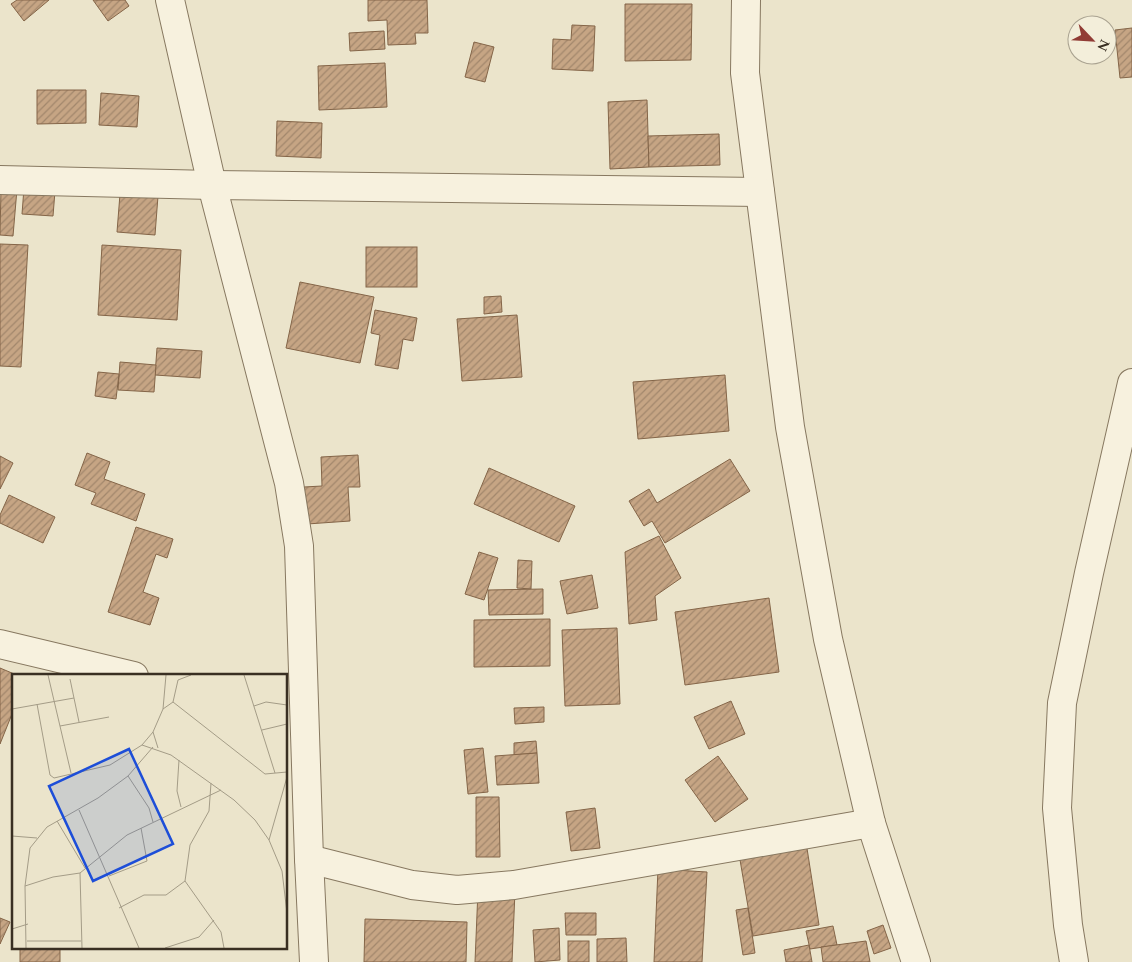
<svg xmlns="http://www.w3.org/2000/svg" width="1132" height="962" viewBox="0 0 1132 962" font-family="Spectral,serif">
  <defs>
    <pattern id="building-hatch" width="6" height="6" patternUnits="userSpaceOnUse" patternTransform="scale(1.25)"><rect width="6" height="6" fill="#c6a584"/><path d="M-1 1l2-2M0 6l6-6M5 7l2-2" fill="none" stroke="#a2876c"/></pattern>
  </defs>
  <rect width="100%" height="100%" fill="#ebe4cb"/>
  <!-- building -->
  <g fill="url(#building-hatch)" stroke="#846548">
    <polygon points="17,0 49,0 24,21 11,4"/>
    <polygon points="93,0 125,0 129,6 108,21"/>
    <polygon points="368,0 427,0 428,33 415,33 416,44 388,45 387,20 368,21"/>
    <polygon points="625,4 692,4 691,60 625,61"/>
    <polygon points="572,25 595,26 593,71 552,69 553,39 571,40"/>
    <polygon points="1132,28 1132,77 1120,78 1115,30"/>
    <polygon points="384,31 385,49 350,51 349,33"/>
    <polygon points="474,42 494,47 485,82 465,77"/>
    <polygon points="385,63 387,107 319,110 318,66"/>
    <polygon points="37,90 86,90 86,123 37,124"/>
    <polygon points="101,93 139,96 137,127 99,125"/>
    <polygon points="647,100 649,167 610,169 608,102"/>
    <polygon points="277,121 322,123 321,158 276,156"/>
    <polygon points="719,134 720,165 649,167 648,136"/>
    <polygon points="1,188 17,189 13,236 0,235"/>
    <polygon points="24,188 55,191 53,216 22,214"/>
    <polygon points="120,194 158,196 155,235 117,232"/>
    <polygon points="0,244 28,245 21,367 0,366"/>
    <polygon points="102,245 181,250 177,320 98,315"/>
    <rect x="366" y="247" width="51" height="40"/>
    <polygon points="300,282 374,297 360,363 286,348"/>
    <polygon points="501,296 502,312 484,314 484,297"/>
    <polygon points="375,310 417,318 413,341 403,339 398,369 375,365 380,335 371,333"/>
    <polygon points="517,315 522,377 462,381 457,319"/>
    <polygon points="157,348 202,351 200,378 155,375"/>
    <polygon points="120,362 156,365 154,392 118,390"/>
    <polygon points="98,372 119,374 116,399 95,396"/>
    <polygon points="725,375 729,431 638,439 633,382"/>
    <polygon points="87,453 110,462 104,479 145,494 136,521 91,504 96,493 75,485"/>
    <polygon points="358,455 360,487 348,487 350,521 307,524 304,487 322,486 321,457"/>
    <polygon points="0,456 13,463 0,489"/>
    <polygon points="730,459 750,491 665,543 652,521 644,526 629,501 649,489 657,503"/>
    <polygon points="489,468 575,506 559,542 474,504"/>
    <polygon points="9,495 55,517 43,543 0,523 0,515"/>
    <polygon points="136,527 173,539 167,558 156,554 143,592 159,598 150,625 108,612"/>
    <polygon points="659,536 681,578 655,596 657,620 629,624 625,552"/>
    <polygon points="479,552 498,558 484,600 465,594"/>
    <polygon points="518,560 532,561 531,589 517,588"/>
    <polygon points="592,575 598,608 567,614 560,581"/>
    <polygon points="543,589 543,614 489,615 488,590"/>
    <polygon points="769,598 779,672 685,685 675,612"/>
    <polygon points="550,619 550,666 474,667 474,620"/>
    <polygon points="617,628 620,704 565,706 562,630"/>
    <polygon points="0,668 19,676 14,676 14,709 0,744"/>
    <polygon points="731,701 745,734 709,749 694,717"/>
    <polygon points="544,707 544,722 515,724 514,708"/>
    <polygon points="536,741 537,753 514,755 514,743"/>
    <polygon points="483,748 488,792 468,794 464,750"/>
    <polygon points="537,753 539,783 497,785 495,756"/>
    <polygon points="718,756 748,799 715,822 685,780"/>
    <polygon points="476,797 499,797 500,857 476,857"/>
    <polygon points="595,808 600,848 571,851 566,812"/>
    <polygon points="806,842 819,925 753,936 739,854"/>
    <polygon points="658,869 707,872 702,962 654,962"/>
    <polygon points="478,890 515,891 512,962 475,962"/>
    <polygon points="748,908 755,953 743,955 736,910"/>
    <polygon points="565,913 596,913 596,935 566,935"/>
    <polygon points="0,918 10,922 0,944"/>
    <polygon points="365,919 467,922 466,962 364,962"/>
    <polygon points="883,925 891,948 874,954 867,931"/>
    <polygon points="833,926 837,945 810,949 806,931"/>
    <polygon points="559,928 560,960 535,962 533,930"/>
    <polygon points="626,938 627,962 597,962 597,939"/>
    <rect x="568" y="941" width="21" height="21"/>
    <polygon points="866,941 870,962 823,962 821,947"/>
    <polygon points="809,945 812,962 786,962 784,950"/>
    <rect x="20" y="948" width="40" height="14"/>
  </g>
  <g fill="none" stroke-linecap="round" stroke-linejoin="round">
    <defs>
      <g id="minor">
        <polyline points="170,0 212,185 289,483 299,546 309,859 314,962"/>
        <polyline points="746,0 745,73 790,427 828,639 871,823 916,962"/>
        <polyline points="0,180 212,185 760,192"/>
        <polyline points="0,644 134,676"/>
        <polyline points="309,859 412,885 457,890 514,885 871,823"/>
        <polyline points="1074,962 1068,925 1057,808 1062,703 1089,573 1132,383"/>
      </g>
    </defs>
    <!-- minor casing -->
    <use href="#minor" stroke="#877860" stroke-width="30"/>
    <!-- minor -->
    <use href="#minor" stroke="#f7f1de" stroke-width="28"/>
  </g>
  <!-- overview -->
  <g transform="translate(12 674)">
    <rect width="275" height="275" fill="#ebe4cb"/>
    <path fill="none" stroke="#a49c87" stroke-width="1" d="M36,1L59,99M232,1L263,99M58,5L67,48M161,28L253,100L275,98M25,30L38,101L42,104L98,91L130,71L141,58L151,35L154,1M242,32L254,28L275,31M0,35L62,24M151,35L161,28L166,6L179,1M48,52L97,43M250,56L275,50M141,58L146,74M130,71L159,81L222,126L243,146L257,166L270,197L275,239M167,86L165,117L169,133M116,102L137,134L141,148M199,109L197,137L178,171L173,207L209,258L212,274M67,136L127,274M45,147L73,194M0,162L25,164M257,166L275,103M68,199L70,274M97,202L135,187L129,154M13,212L41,203L68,199L115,161L209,116M107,234L132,221H154L173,207M0,255L16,250M15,267H69M14,274L13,212L18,174L35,153L86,124L116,102L141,73M153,274L187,263L202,246"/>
    <path fill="#1d4ed8" fill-opacity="0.15" stroke="#1d4ed8" stroke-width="2.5" d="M117,75L161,170L81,207L37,112Z"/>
    <rect width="275" height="275" fill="none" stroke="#392f22" stroke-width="2.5"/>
  </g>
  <!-- north arrow -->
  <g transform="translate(1092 40) rotate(115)"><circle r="24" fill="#f3eeda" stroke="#a9a290"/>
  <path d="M0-4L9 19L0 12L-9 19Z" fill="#913c35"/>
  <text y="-8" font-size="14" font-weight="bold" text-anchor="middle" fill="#392f22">N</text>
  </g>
</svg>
